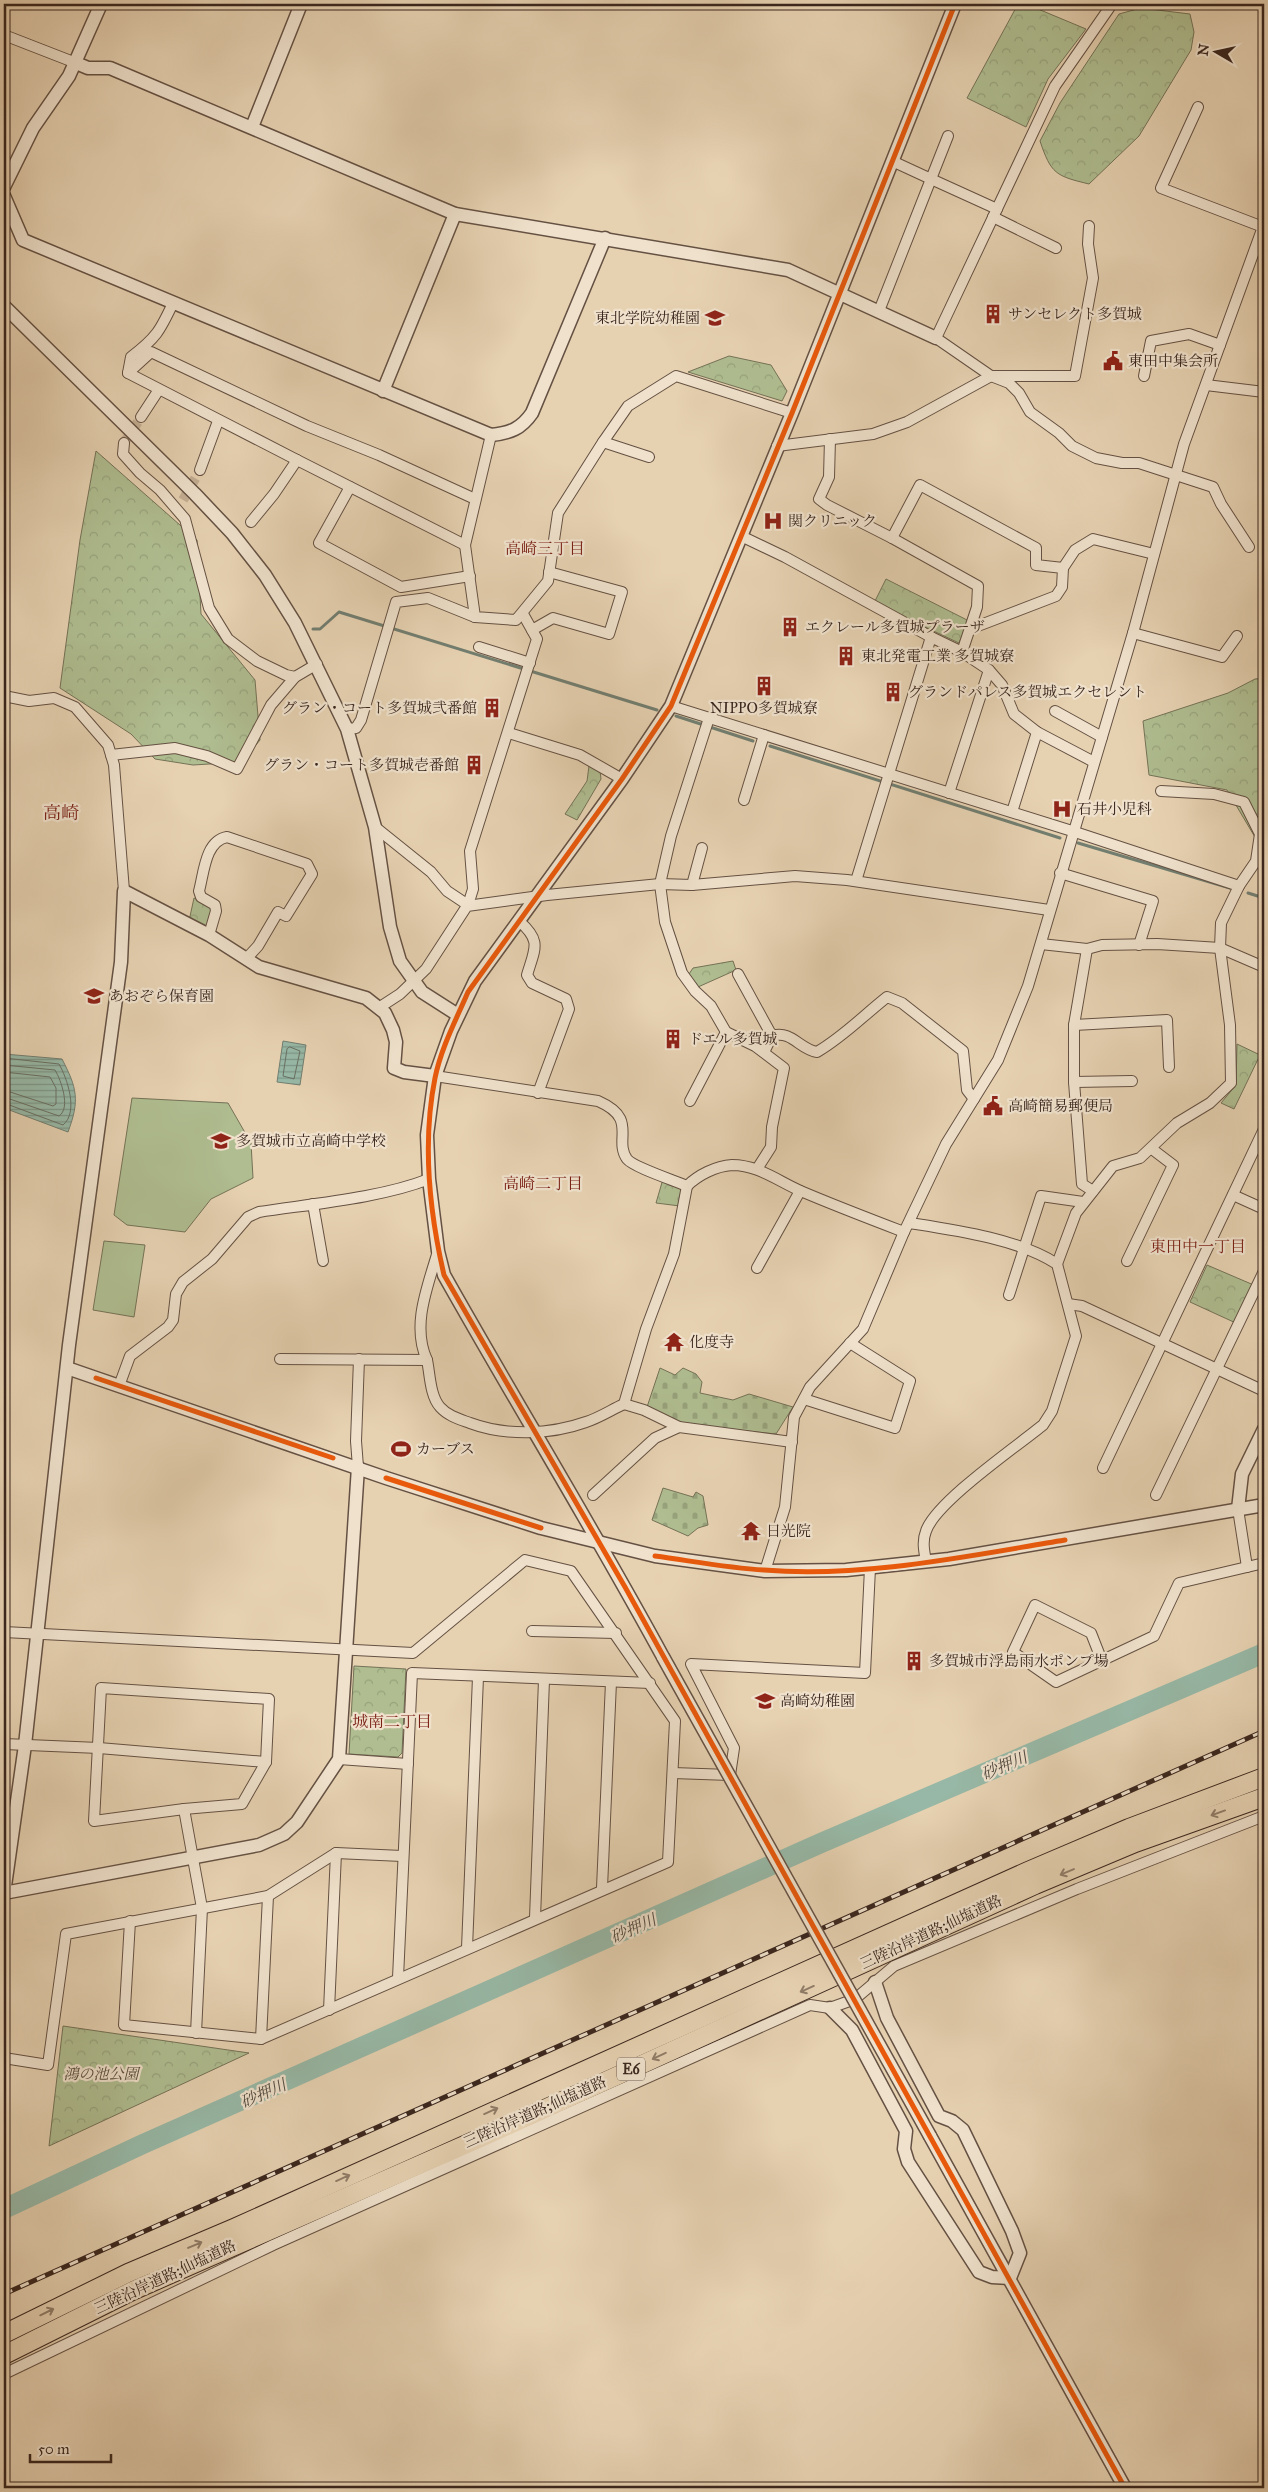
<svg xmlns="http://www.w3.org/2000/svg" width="1268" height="2492" viewBox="0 0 1268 2492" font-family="'IM FELL Great Primer','Noto Serif JP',serif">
  <defs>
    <pattern id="forest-crowns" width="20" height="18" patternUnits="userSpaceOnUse" patternTransform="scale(1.25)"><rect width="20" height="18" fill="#afbd90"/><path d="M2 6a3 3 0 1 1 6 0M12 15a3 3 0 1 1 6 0" fill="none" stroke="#97a27c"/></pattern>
    <pattern id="cemetery-stones" width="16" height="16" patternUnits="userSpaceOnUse" patternTransform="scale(1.25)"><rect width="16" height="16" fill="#afbd90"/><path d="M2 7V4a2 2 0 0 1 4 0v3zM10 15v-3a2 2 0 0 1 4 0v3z" fill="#97a27c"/></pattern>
    <pattern id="water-rules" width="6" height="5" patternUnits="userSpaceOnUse" patternTransform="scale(1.25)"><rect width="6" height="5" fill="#97b8a6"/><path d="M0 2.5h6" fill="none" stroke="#7c9587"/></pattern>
  </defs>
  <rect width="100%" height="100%" fill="#e6d1b1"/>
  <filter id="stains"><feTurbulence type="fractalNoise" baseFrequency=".004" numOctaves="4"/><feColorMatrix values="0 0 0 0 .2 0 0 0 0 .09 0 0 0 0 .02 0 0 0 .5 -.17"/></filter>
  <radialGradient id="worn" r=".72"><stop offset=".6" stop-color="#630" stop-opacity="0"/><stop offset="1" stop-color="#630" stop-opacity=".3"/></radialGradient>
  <!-- forest -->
  <g fill="url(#forest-crowns)" stroke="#747257">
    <polygon points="1018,4 1026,4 1086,29 1048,79 1026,127 967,98"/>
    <path d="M1141,8L1190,14L1194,32L1191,50L1139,136L1089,184C1056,176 1051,174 1040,141L1060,103L1119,14Z"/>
    <polygon points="729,356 771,365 787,391 782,401 688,372"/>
    <polygon points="96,451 197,540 201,614 255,680 260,740 242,762 193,765 155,759 131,734 60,688 80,540"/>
    <polygon points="886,579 969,621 959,643 874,603"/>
    <polygon points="1264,678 1264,848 1262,849 1227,790 1149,775 1143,721 1228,693 1255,679"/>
    <polygon points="589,766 600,771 601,779 577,820 565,814 587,781"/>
    <polygon points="194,898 211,906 211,913 206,928 189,921"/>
    <polygon points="733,961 736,970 698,987 689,974 693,968"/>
    <polygon points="1237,1044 1260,1055 1234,1109 1221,1103 1236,1085"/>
    <polygon points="663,1179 682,1189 680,1206 656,1203"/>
    <polygon points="1207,1265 1256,1286 1238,1324 1190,1302"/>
    <polygon points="354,1666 406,1669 402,1753 398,1757 349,1754"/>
    <polygon points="63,2026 249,2053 49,2146"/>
  </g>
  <!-- cemetery -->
  <g fill="url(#cemetery-stones)" stroke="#747257">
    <polygon points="660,1368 675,1375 683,1368 696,1374 702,1382 700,1393 733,1400 749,1394 793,1407 776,1434 679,1424 647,1407"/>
    <polygon points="663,1488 693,1497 696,1492 703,1496 708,1525 698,1528 688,1536 652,1520"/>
  </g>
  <!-- pitch -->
  <g fill="#afbd90" stroke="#747257">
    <polygon points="132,1098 228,1103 251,1143 253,1178 211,1199 185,1232 127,1225 114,1215"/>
    <polygon points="104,1241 145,1245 134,1317 93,1310"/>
  </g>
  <!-- water -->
  <g fill="url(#water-rules)" stroke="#727e70">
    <polygon points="283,1041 306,1045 300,1085 277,1082"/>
    <path d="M4,1054L62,1059C77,1088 80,1100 68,1132L4,1108Z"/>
  </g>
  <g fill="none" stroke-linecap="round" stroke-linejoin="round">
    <!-- shore -->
    <g stroke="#686f62" stroke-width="1">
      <polygon points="290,1047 300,1051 294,1079 283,1076 287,1049"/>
      <path d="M4,1058L59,1064C67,1078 79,1112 63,1125L4,1103"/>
      <path d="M4,1065L55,1070C61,1080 71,1108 59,1116L4,1097"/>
      <polyline points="4,1072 50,1077 56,1088 56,1104 53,1106 4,1090"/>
    </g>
    <!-- stream -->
    <g stroke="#727e70" stroke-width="3">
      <polyline points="313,629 320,629 339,612 657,710"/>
      <polyline points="676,716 753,741"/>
      <polyline points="770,746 1060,838"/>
      <polyline points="1078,843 1230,888"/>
      <polyline points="1248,893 1264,898"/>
    </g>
    <!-- river -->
    <polyline stroke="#97b8a6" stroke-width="20" points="4,2209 143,2144 821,1843 1264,1653"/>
    <!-- minor-tunnel -->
    <g stroke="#c4af94" stroke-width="10" stroke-dasharray="10 5" stroke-linecap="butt">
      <polyline points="124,443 141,417"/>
      <polyline points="183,500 200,470"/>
    </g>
    <defs>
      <g id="minor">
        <polyline points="1112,4 1055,86 936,338 991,376 1009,383 1019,393 1030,412 1059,433 1072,446 1096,458 1122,463 1139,463 1213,487 1221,504 1249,547"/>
        <polyline points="4,35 76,63"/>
        <polyline points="1198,107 1161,188 1263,227"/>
        <polyline points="892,161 931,179 948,136"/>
        <polyline points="993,217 1056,248"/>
        <path d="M173,303C160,331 156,338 131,357L128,373L297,460"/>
        <polyline points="879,311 931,179 997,209"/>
        <polyline points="128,373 151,352 307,426 379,455 475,499"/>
        <polyline points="1144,376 1151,341 1189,334 1220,345"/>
        <polyline points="1206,385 1264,392"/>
        <polyline points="141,417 158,391"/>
        <polyline points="491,435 465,545 475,617 516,620 548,581 558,513 603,442 628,406 676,376 792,413"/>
        <polyline points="830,439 829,477 819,499 827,505 892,538 978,586 977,607 962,652 931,637 856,881"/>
        <polyline points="603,442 649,457"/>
        <polyline points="124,443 123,454 140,473 160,490 185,519 209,608 228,639 257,661 286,675 295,677"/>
        <polyline points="777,446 873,434 907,422 991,376 1075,376 1093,278 1088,244 1089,226"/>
        <polyline points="200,470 218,421"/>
        <polyline points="350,487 319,543 401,587 470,576"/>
        <polyline points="251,522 274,494 297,460 465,545"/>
        <polyline points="741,536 785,557 931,637"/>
        <polyline points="892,538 920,485 1036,548 1036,565 1063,568 1062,587 1056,596 970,629"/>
        <polyline points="1063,568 1075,550 1093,539 1154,554"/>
        <polyline points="532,630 553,618 609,634 622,592 549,572"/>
        <polyline points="1133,633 1222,657 1237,636"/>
        <polyline points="479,647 530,663"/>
        <polyline points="962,652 989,670 1002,685 1014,714 1037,732 1094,762"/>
        <polyline points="4,696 29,701 54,698 75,707 108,745 114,765 124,891"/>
        <polyline points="671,706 1072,831 1239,886"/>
        <polyline points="1055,711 1102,737"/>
        <polyline points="709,718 671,836 660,884 665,922 682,973 695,991 711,1006 726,1032 755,1046 784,1068 772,1127 771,1147 757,1169"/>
        <polyline points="347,729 356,728 361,720 396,602 428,598 475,617"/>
        <polyline points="509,733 580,755 622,779"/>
        <polyline points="111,755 175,748 207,756 237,769 271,705 295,677 317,664"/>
        <polyline points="949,793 989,670"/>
        <polyline points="744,800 764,735"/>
        <polyline points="1012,812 1037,732"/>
        <polyline points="375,827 431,872 447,891 468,905 473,889 470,851 537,639 523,614"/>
        <polyline points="1060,873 1153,901 1139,945"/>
        <polyline points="692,885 702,848"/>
        <path d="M519,921C542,941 535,948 527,975L532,983L566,999L569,1009L538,1093"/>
        <path d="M209,935L216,911L215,905L201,897L199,891C204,873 205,841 227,837L307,864L312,874L286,916L278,912L258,946L246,959"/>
        <polyline points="1041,944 1087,949 1102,945 1157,944 1220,948 1264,967"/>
        <polyline points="1087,949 1074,1025 1074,1082 1082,1184 1093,1191"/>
        <polyline points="738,974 772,1036 764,1052"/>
        <polyline points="380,1007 400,994 426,969 467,906 547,895 660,884 692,885 795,876 847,880 1049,910"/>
        <polyline points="1074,1025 1167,1020 1169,1067"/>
        <path d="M772,1036C792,1030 799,1049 817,1052C843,1037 863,1016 887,997L902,1003L963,1051L967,1090L974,1099"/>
        <path d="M435,1076L598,1101C639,1119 613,1139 627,1159C633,1167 676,1181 687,1186C698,1175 716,1166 732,1165C759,1165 779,1182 803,1192C836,1206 870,1219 904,1232"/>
        <polyline points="1074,1082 1132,1081"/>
        <polyline points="690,1101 726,1032"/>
        <polyline points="1233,1195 1264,1209"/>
        <polyline points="313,1204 323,1261"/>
        <path d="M910,1223C955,1230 1019,1239 1057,1264L1076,1336L1052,1411L1043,1425C1016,1447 936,1502 926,1531C922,1541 924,1551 926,1561"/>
        <polyline points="1127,1261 1173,1165 1152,1149"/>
        <polyline points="1057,1264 1076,1213 1113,1166 1140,1158 1177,1123 1210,1103 1231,1083 1230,1025 1220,948 1221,923 1239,886 1256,861 1260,834 1244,802 1214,794 1161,791"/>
        <polyline points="757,1268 800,1191"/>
        <polyline points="1009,1295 1041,1196 1083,1202"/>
        <polyline points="1068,1304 1082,1306 1264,1391"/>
        <path d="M280,1359L427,1360C411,1325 428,1286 438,1251"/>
        <path d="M427,1360C430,1374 430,1396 440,1407C448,1416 459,1419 470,1423C505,1436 550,1435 586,1422C599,1418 611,1410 624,1404L646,1329L674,1254L687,1186"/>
        <path d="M119,1386L130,1356L168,1327L173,1320L176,1294L183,1282L212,1259L248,1217L259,1212C311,1204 381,1198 429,1179"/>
        <polyline points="804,1399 895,1428 910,1381 850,1343"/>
        <polyline points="624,1404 644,1410 679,1427 792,1442"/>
        <polyline points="358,1467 356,1441 359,1359"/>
        <polyline points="1103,1468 1264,1129"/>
        <polyline points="593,1495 655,1438 679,1427"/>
        <polyline points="1156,1495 1264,1271"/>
        <polyline points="1238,1509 1247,1567"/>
        <polyline points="765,1571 785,1507 794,1417 810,1387 863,1329 904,1232 946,1144 998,1060 1028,986 1133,633 1184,444 1264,224"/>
        <polyline points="532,1631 616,1633"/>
        <polyline points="4,1632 413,1653 525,1560 571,1571 675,1721 668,1862 261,2039 124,2025 130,1921"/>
        <polyline points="1102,1661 1091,1633 1035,1605 1013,1652 1056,1682 1154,1636 1179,1583 1264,1563"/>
        <polygon points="101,1688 269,1699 266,1762 242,1804 184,1809 94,1821"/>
        <polyline points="4,1744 99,1748 266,1762"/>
        <polyline points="339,1759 408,1764"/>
        <polyline points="673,1773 730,1775 734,1748 691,1664 865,1673 870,1568"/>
        <polyline points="184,1809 202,1908 196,2033"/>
        <polyline points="602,1888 611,1682"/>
        <polyline points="535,1918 544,1680"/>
        <polyline points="467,1948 478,1677"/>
        <polyline points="398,1978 412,1673 650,1683"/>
        <polyline points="329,2010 336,1853"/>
        <polyline points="261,2039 268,1896"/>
        <polyline points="4,2058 48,2065 66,1934 268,1896 336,1853 402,1856"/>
        <polyline points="4,2374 273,2245 810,2005 830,2008 855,1999 894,1966 1077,1889 1264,1816"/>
      </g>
      <g id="tertiary">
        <polyline points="76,63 88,68 110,68 455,214 788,270 936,338"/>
        <polyline points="252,127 301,4"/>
        <polyline points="4,187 33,128 69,76 101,4"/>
        <path d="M4,196L23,240L491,435C510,433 521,429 532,413L605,238"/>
        <polyline points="4,306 195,494 232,533 265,575 295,623 347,729 375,827 390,927 400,961 422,992 458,1015"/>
        <polyline points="383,391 455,214"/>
        <polyline points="67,1368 386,1478 541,1528 655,1556 765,1571 846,1570 949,1559 1264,1505"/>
        <polyline points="1238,1509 1242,1474 1264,1429"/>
        <path d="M663,1657C593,1528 516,1403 444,1275L438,1251L429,1179L427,1135L435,1076L451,1031L475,981L622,779L671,706L792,413L955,4"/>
        <polyline points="4,1893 25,1745 69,1345 121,962 124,891 209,935 259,967 366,998 385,1013 393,1030 396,1042 394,1068 404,1072 435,1076"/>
        <polyline points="4,1893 259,1845 284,1834 297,1822 339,1759 358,1467"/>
        <polyline points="830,2008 852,2030 906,2131 904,2149 908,2162 979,2272 992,2277 1010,2278 1020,2253 1012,2231 963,2130 952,2121 939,2116 887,2018 875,1982"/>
        <polyline points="930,2136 1125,2488"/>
      </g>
      <g id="motorway">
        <polyline points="4,2334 128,2273 234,2228 1028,1871 1129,1828 1264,1777"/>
        <polyline points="4,2355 132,2291 485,2136 1035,1885 1135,1843 1264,1797"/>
      </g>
    </defs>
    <!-- minor casing -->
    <use href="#minor" stroke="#655143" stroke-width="12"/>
    <!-- tertiary casing -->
    <use href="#tertiary" stroke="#655143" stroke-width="15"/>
    <!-- motorway casing -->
    <use href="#motorway" stroke="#3a261e" stroke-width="20"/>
    <!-- minor -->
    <use href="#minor" stroke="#efe1cc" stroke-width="10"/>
    <!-- tertiary -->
    <use href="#tertiary" stroke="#efe1cc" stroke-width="12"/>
    <!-- motorway -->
    <use href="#motorway" stroke="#e6d1b1" stroke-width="18"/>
    <defs>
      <polyline id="rail" points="4,2294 1264,1731"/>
    </defs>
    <!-- rail casing -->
    <use href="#rail" stroke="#3a261e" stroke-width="5"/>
    <!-- rail -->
    <use href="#rail" stroke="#efe1cc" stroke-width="3" stroke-dasharray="9" stroke-linecap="butt"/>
    <defs>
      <polyline id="tertiary-bridge" points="663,1657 930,2136"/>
    </defs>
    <!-- tertiary-bridge casing -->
    <use href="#tertiary-bridge" stroke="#655143" stroke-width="15" stroke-linecap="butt"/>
    <!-- tertiary-bridge -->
    <use href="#tertiary-bridge" stroke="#efe1cc" stroke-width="12"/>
    <defs>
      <g id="cycleway">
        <path d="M955,4L792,413L671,706L622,779L468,992C456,1020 441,1048 435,1078C422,1143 429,1210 444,1275L625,1587L1125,2488"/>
        <polyline points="96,1378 333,1458"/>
        <polyline points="386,1478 541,1528"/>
        <path d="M655,1556C692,1561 728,1568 764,1570C864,1578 967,1556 1065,1540"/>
      </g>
    </defs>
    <!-- cycleway casing -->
    <use href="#cycleway" stroke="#efe1cc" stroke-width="8"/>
    <!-- cycleway -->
    <use href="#cycleway" stroke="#e8590c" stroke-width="5"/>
  </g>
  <!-- one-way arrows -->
  <defs><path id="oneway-shaft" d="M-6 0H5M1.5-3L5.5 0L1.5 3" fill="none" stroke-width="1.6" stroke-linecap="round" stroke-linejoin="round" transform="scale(1.25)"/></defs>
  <g stroke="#907c68">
    <use href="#oneway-shaft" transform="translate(1218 1813) rotate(160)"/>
    <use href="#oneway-shaft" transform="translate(1067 1872) rotate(157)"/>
    <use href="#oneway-shaft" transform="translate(807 1989) rotate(156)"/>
    <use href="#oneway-shaft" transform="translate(659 2056) rotate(155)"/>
    <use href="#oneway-shaft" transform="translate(491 2111) rotate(-24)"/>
    <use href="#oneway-shaft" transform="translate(343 2178) rotate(-24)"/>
    <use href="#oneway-shaft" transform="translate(195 2245) rotate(-23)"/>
    <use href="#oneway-shaft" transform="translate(47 2312) rotate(-26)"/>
  </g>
  <!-- icons -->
  <defs>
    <symbol id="building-bare" viewBox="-9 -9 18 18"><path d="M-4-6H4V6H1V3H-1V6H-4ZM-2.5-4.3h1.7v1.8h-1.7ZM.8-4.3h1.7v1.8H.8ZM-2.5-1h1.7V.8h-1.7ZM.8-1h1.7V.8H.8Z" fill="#8f2418" stroke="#efe1cc" stroke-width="2.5" paint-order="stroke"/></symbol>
    <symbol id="school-bare" viewBox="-9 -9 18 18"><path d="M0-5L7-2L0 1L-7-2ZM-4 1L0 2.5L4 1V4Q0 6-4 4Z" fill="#8f2418" stroke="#efe1cc" stroke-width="2.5" paint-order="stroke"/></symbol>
    <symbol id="civic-bare" viewBox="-9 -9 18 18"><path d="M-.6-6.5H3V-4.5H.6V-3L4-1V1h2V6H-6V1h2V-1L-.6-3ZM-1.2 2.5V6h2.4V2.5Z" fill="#8f2418" stroke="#efe1cc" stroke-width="2.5" paint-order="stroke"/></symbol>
    <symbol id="hospital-bare" viewBox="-9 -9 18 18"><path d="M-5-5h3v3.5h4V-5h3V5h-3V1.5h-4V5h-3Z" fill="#8f2418" stroke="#efe1cc" stroke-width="2.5" paint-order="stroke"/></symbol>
    <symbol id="temple-bare" viewBox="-9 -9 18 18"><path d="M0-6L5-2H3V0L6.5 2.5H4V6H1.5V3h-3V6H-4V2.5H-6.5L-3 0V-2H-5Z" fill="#8f2418" stroke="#efe1cc" stroke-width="2.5" paint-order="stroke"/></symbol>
    <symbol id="stadium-bare" viewBox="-9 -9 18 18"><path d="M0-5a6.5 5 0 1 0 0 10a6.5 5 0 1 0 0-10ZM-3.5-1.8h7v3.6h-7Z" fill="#8f2418" stroke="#efe1cc" stroke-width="2.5" paint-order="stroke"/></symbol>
  </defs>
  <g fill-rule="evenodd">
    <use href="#building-bare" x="979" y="300" width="28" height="28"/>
    <use href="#school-bare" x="701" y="304" width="28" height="28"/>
    <use href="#civic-bare" x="1099" y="347" width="28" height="28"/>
    <use href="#hospital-bare" x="759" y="507" width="28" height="28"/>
    <use href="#building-bare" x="776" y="613" width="28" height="28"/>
    <use href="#building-bare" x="832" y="642" width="28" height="28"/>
    <use href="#building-bare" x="750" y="672" width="28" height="28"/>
    <use href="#building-bare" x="879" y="678" width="28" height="28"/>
    <use href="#building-bare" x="478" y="694" width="28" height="28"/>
    <use href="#building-bare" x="460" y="751" width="28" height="28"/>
    <use href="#hospital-bare" x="1048" y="795" width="28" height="28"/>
    <use href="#school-bare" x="80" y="982" width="28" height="28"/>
    <use href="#building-bare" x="659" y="1025" width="28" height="28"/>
    <use href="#civic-bare" x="979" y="1092" width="28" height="28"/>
    <use href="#school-bare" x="207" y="1127" width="28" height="28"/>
    <use href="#temple-bare" x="660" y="1328" width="28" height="28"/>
    <use href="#stadium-bare" x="387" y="1435" width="28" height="28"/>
    <use href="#temple-bare" x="737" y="1517" width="28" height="28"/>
    <use href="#building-bare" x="900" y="1647" width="28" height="28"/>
    <use href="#school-bare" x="751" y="1687" width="28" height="28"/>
  </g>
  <g text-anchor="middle" stroke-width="4.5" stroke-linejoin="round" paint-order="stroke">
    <!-- shield labels -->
    <rect fill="#efe1cc" stroke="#705e52" stroke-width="1" x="617" y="2057.5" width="28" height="23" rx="4"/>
    <g font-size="14" font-weight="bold" fill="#3a261e">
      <text x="631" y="2074">E6</text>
    </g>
    <!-- poi labels -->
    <g font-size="15" fill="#3a261e" stroke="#efe1cc" text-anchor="start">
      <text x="1008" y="319">サンセレクト多賀城</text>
      <text x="700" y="323" text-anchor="end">東北学院幼稚園</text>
      <text x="1128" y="366">東田中集会所</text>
      <text x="788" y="526">関クリニック</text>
      <text x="805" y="632">エクレール多賀城プラーザ</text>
      <text x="861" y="661">東北発電工業 多賀城寮</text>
      <text x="908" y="697">グランドパレス多賀城エクセレント</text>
      <text x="477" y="713" text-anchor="end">グラン・コート多賀城弐番館</text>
      <text x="764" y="713" text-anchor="middle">NIPPO多賀城寮</text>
      <text x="459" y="770" text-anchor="end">グラン・コート多賀城壱番館</text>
      <text x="1077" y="814">石井小児科</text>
      <text x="109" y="1001">あおぞら保育園</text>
      <text x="688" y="1044">ドエル多賀城</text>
      <text x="1008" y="1111">高崎簡易郵便局</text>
      <text x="236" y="1146">多賀城市立高崎中学校</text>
      <text x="689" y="1347">化度寺</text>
      <text x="416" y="1454">カーブス</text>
      <text x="766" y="1536">日光院</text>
      <text x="929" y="1666">多賀城市浮島雨水ポンプ場</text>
      <text x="780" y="1706">高崎幼稚園</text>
    </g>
    <!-- street labels -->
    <g font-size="15" fill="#3a261e" stroke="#efe1cc">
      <text transform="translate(931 1932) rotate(-25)" y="5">三陸沿岸道路;仙塩道路</text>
      <text transform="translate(535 2112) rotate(-24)" y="5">三陸沿岸道路;仙塩道路</text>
      <text transform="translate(165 2277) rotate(-25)" y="5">三陸沿岸道路;仙塩道路</text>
    </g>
    <!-- park labels -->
    <g font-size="15" font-style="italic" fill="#574c3a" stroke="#efe1cc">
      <text x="101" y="2079">鴻の池公園</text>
    </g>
    <!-- neighbourhood labels -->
    <g font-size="16" fill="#7a1f14" stroke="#efe1cc">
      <text x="545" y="554">高崎三丁目</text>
      <text x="543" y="1189">高崎二丁目</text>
      <text x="1198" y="1252">東田中一丁目</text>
      <text x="392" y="1727">城南二丁目</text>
    </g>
    <!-- water labels -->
    <g font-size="16" font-style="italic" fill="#514a40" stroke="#efe1cc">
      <text transform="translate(1004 1765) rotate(-23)" y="6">砂押川</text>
      <text transform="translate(633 1928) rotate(-24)" y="6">砂押川</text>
      <text transform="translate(263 2093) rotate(-24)" y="6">砂押川</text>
    </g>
    <!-- quarter labels -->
    <g font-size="18" fill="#7a1f14" stroke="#efe1cc">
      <text x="61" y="819">高崎</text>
    </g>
  </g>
  <!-- margin -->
  <rect width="1268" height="2492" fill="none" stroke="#e6d1b1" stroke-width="20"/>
  <rect x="5" y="5" width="1258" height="2482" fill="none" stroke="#3a261e" stroke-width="2.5"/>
  <rect x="10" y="10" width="1248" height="2472" fill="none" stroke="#3a261e"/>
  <!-- north arrow -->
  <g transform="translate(1216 52) rotate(279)" stroke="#efe1cc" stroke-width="4" paint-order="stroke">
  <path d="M0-4L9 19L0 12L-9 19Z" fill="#3a261e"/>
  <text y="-8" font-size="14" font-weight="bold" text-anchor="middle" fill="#3a261e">N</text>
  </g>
  <!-- scale -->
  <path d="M30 2454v8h81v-8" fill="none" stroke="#3a261e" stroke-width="2.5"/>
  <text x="38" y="2454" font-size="15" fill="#3a261e" stroke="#efe1cc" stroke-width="4" paint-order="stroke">50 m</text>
  <rect width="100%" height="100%" filter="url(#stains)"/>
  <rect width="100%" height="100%" fill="url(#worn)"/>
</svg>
